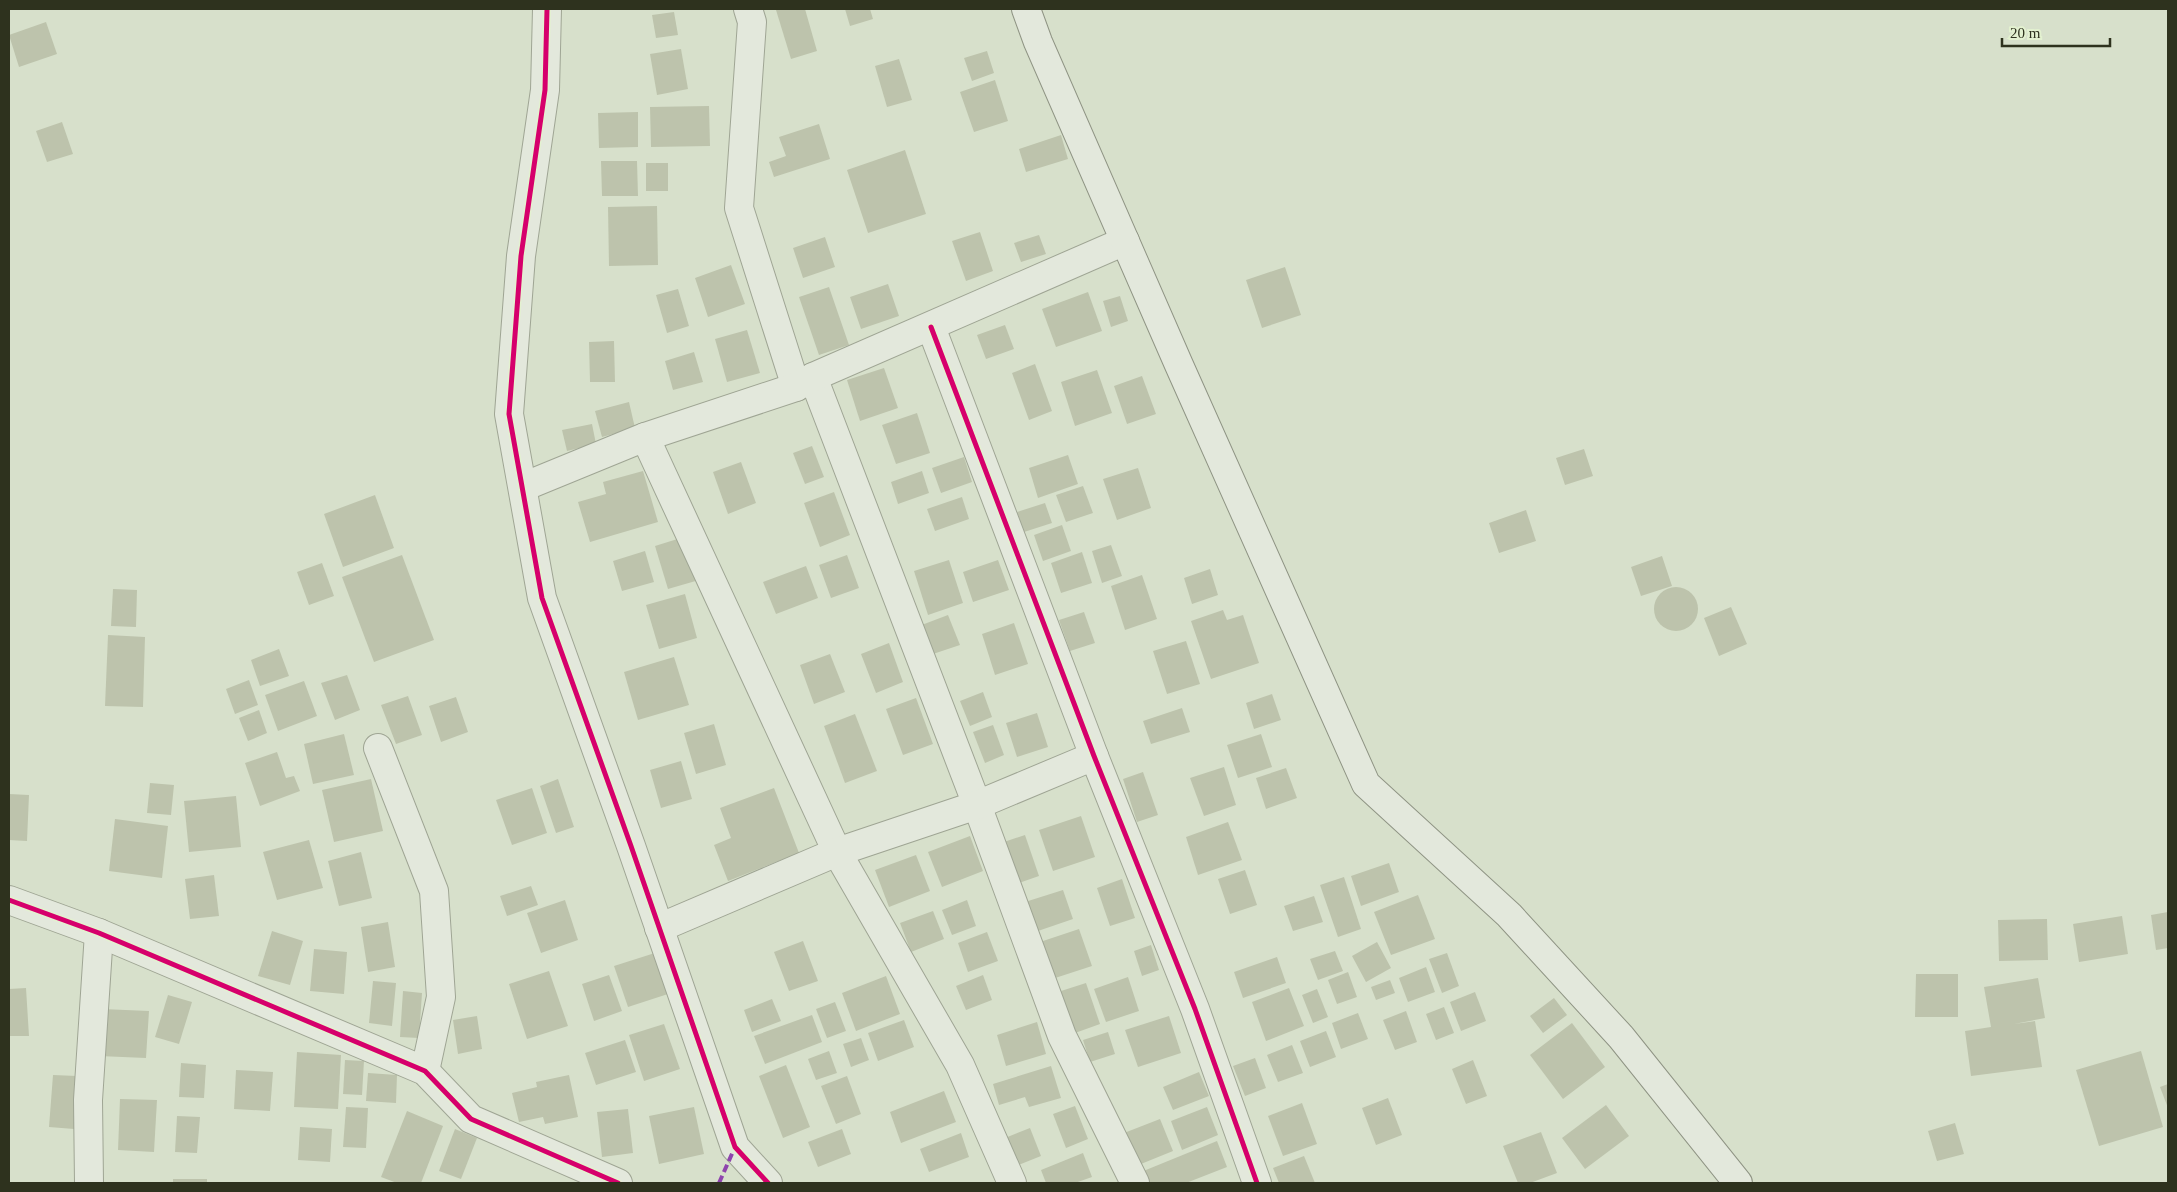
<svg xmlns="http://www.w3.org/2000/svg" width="2177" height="1192" viewBox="0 0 2177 1192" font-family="Georgia,serif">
  <rect width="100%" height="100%" fill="#d7e0cb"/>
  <!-- building -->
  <g fill="#bdc3ac">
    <polygon points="781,9 805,9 817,51 791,59 776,10"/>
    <polygon points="845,9 870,9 873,19 850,26"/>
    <polygon points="674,12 678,35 656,38 652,15"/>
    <polygon points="46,22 57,54 19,67 9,35"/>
    <polygon points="681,49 688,89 657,95 650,54"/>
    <polygon points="987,51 994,73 972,81 964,58"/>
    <polygon points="899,59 912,100 887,107 875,66"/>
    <polygon points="995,80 1008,121 974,132 960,92"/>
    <polygon points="709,106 710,146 651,147 650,107"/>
    <polygon points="638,112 638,147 599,148 598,113"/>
    <polygon points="62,122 73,154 47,162 36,131"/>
    <polygon points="819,124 830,159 774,177 769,162 786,156 779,137"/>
    <polygon points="1061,135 1068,159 1026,172 1019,149"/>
    <polygon points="905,150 926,214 868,233 847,170"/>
    <polygon points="601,161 637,161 638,196 602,196"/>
    <rect x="646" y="163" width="22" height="28"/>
    <polygon points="657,206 658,265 609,266 608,207"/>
    <polygon points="980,232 993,271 966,281 952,241"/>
    <polygon points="1039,235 1046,254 1021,262 1014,243"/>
    <polygon points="825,237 835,267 803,278 793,248"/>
    <polygon points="731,265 745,304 708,317 695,278"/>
    <polygon points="1285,267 1301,315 1262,328 1246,280"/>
    <polygon points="888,284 899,316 861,329 850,297"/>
    <polygon points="829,287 849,345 819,355 799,297"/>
    <polygon points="678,289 689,326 667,333 656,295"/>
    <polygon points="1088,292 1102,331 1056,347 1042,309"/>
    <polygon points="1120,296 1128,321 1111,327 1103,301"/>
    <polygon points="1005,325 1014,349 986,359 977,335"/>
    <polygon points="747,330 760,373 727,382 715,339"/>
    <polygon points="614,341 615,382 590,382 589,342"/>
    <polygon points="694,352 703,382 673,390 665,361"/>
    <polygon points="1035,364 1052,411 1029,420 1012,373"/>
    <polygon points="884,368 898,408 860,421 847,380"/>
    <polygon points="1097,370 1112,413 1075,426 1061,382"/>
    <polygon points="1142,376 1156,414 1127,424 1114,386"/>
    <polygon points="629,402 635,428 602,437 595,411"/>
    <polygon points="917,413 930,453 896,464 882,425"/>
    <polygon points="592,424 596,444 567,451 562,430"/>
    <polygon points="812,446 824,477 805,484 793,453"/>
    <polygon points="1584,449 1593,476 1565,485 1556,458"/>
    <polygon points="1068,455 1078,484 1038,498 1029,468"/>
    <polygon points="964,457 972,482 941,493 932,468"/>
    <polygon points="741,462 756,503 728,514 713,472"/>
    <polygon points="1138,468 1151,508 1117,520 1103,479"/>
    <polygon points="643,471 658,522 590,542 578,502 606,494 603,482"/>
    <polygon points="922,471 929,493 898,504 891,482"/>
    <polygon points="1083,486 1093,513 1066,522 1056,495"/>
    <polygon points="834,492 850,535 820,547 804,503"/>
    <polygon points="375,495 394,548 343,567 324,514"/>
    <polygon points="962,497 969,519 935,531 927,509"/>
    <polygon points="1045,503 1052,523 1024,532 1017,512"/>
    <polygon points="1526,510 1536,541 1499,553 1489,523"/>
    <polygon points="1062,525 1071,551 1043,561 1034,535"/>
    <polygon points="687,536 699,580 668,589 655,546"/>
    <polygon points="1111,545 1122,576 1102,583 1092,551"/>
    <polygon points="645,551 654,582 622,591 613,561"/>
    <polygon points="1082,552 1092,583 1061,593 1051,563"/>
    <polygon points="402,555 434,640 374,662 342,577"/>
    <polygon points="847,555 859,588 831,598 819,565"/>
    <polygon points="1662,556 1672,586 1641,596 1631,567"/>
    <polygon points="949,560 963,603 928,615 914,571"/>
    <polygon points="998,560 1009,590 973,602 963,572"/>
    <polygon points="322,563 334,596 309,605 297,572"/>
    <polygon points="806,566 818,598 776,614 763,582"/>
    <polygon points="1210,569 1218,595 1192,604 1184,578"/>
    <polygon points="1142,575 1157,619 1125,630 1111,586"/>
    <circle cx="1676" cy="609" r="22"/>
    <polygon points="113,589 137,590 136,627 111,626"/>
    <polygon points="685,594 697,638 659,649 646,605"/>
    <polygon points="1731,607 1747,644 1719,656 1704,618"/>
    <polygon points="1223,610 1227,620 1243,615 1259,663 1211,679 1191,621"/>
    <polygon points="1084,612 1095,643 1070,651 1059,620"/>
    <polygon points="948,615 960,645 930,655 919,626"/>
    <polygon points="1014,623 1028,664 995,675 982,634"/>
    <polygon points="108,635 145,637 143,707 105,706"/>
    <polygon points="1186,641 1200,684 1167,694 1153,651"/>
    <polygon points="889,643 903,682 876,693 861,654"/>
    <polygon points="279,649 289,676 260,686 251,660"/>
    <polygon points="830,654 845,692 814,704 800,665"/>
    <polygon points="674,657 689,705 638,720 624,672"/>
    <polygon points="347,675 360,710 335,720 321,683"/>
    <polygon points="249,680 258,705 235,714 226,689"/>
    <polygon points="304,681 317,716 278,731 265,695"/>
    <polygon points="983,692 992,717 970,726 960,701"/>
    <polygon points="1272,694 1281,720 1254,729 1246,703"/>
    <polygon points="408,696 422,735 396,744 381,705"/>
    <polygon points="456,697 468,732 441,742 429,706"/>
    <polygon points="916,698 933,744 903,755 886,709"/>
    <polygon points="1182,708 1190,732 1151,744 1143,721"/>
    <polygon points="259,710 267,733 248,741 239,718"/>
    <polygon points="1037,713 1048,747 1017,757 1006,723"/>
    <polygon points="855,714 877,771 845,783 824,726"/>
    <polygon points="714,724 726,765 696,774 684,733"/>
    <polygon points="993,725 1004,755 985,763 973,732"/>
    <polygon points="344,734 354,775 313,784 304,744"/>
    <polygon points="1261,734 1272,767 1238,778 1227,745"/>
    <polygon points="277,752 286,778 294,776 300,791 260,806 245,763"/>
    <polygon points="681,761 692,799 661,808 650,770"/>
    <polygon points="1224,767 1236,805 1204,816 1190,778"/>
    <polygon points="1286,768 1297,798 1266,809 1256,778"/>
    <polygon points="1143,772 1158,815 1137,822 1123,779"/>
    <polygon points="371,779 383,831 334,842 322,790"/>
    <polygon points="558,779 574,827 556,833 540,786"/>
    <polygon points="150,783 174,785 171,815 147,813"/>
    <polygon points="532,788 547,833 512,845 496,800"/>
    <polygon points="774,788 799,853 728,881 714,845 731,838 720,808"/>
    <polygon points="9,794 29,795 27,841 9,840"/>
    <polygon points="236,796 241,847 189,852 184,801"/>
    <polygon points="1081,816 1095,857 1053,871 1039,830"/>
    <polygon points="115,819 168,826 162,878 109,871"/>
    <polygon points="1228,822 1242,860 1198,875 1186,837"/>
    <polygon points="1025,835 1039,876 1010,886 995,845"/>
    <polygon points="970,836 983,871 942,887 928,852"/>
    <polygon points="309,840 323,888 277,900 263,852"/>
    <polygon points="361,852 372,898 339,906 328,861"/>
    <polygon points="916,855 930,891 889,907 875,870"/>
    <polygon points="1389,863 1399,892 1361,906 1351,876"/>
    <polygon points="1245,870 1257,905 1230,914 1218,879"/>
    <polygon points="214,875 219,916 190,919 185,879"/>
    <polygon points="1344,877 1361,929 1338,937 1320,885"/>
    <polygon points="1122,879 1135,918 1110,926 1097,888"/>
    <polygon points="531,886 538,905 507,916 500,896"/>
    <polygon points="1063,890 1073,919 1035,932 1025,902"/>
    <polygon points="1418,895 1435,939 1391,955 1374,912"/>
    <polygon points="1314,896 1323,922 1293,931 1284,906"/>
    <polygon points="565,900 578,940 541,953 527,913"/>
    <polygon points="967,900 976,926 952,935 942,910"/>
    <polygon points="933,911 944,939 911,952 900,923"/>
    <polygon points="2168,912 2168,948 2156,950 2151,915"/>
    <polygon points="2122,916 2128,954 2079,962 2073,924"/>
    <polygon points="2047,919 2048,960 1999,961 1998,920"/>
    <polygon points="388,922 395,967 368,972 361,927"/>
    <polygon points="1079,929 1092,966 1049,980 1037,943"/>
    <polygon points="272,931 303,941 290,985 258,976"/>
    <polygon points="987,932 998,961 968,972 958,943"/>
    <polygon points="803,941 818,981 789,991 774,952"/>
    <polygon points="1377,942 1391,968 1366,982 1352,956"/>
    <polygon points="1151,945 1159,970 1142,976 1134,951"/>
    <polygon points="314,949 347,952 344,994 310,991"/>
    <polygon points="1335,951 1343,971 1318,980 1310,959"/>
    <polygon points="658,952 671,993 628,1007 614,966"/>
    <polygon points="1447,953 1459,986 1442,993 1429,959"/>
    <polygon points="1277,957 1286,983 1243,998 1234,972"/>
    <polygon points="1426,967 1435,992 1408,1002 1399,978"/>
    <polygon points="549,971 568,1026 527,1039 509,984"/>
    <polygon points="1348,972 1357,997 1337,1004 1328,980"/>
    <polygon points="1916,974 1958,974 1958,1017 1915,1017"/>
    <polygon points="609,975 622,1011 594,1021 582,984"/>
    <polygon points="983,975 992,1000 966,1010 956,986"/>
    <polygon points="886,976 900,1014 856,1031 842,993"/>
    <polygon points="1128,977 1139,1011 1106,1022 1094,989"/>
    <polygon points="2038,978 2045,1018 2014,1024 2035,1021 2042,1067 1971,1076 1965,1031 1991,1027 1984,987"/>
    <polygon points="1390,980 1395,993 1376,1000 1371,987"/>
    <polygon points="373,981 396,983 392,1026 369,1023"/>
    <polygon points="1086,983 1100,1024 1075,1033 1061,991"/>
    <polygon points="26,988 29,1036 9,1036 9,989"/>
    <polygon points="1289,988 1304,1026 1266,1041 1252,1002"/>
    <polygon points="1317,989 1328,1017 1313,1023 1302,995"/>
    <polygon points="403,991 422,993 419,1038 400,1037"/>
    <polygon points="1475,992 1486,1021 1461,1031 1450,1002"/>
    <polygon points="168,995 192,1002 179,1044 155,1037"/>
    <polygon points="1554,998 1567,1015 1543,1033 1530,1016"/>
    <polygon points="772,999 781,1021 752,1032 744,1010"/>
    <polygon points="835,1002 846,1031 827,1038 816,1009"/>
    <polygon points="1444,1007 1454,1033 1436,1040 1426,1014"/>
    <polygon points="102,1009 149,1011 146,1058 99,1056"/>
    <polygon points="1406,1011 1417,1042 1395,1050 1383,1020"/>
    <polygon points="1358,1013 1368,1039 1341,1049 1332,1023"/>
    <polygon points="812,1015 822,1042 765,1064 754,1036"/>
    <polygon points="477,1016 482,1049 458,1054 453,1020"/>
    <polygon points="1169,1016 1181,1053 1138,1067 1125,1030"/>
    <polygon points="904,1020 914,1047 878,1061 868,1033"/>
    <polygon points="1037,1022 1046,1054 1006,1066 997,1035"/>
    <polygon points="1572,1023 1605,1067 1563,1099 1530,1055"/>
    <polygon points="664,1024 680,1069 644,1081 629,1035"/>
    <polygon points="1326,1031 1336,1057 1310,1067 1300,1041"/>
    <polygon points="1108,1032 1115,1054 1090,1062 1083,1040"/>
    <polygon points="861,1038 869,1060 851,1067 843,1044"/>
    <polygon points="625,1040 636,1072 596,1085 585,1053"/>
    <polygon points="1292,1045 1303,1073 1278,1082 1267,1055"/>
    <polygon points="829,1051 837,1073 816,1080 808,1059"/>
    <polygon points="2141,1051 2163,1127 2099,1146 2076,1070"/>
    <polygon points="297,1052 341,1055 338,1109 294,1107"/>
    <polygon points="1255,1058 1266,1088 1245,1096 1233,1066"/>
    <polygon points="345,1060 364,1061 362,1095 343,1094"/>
    <polygon points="1473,1060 1487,1096 1466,1104 1452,1069"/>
    <polygon points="181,1063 206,1065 204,1098 179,1097"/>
    <polygon points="786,1065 810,1127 783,1138 759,1076"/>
    <polygon points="1051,1066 1061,1098 1029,1107 1025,1097 999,1105 993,1084"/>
    <polygon points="236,1070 273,1072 270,1111 234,1109"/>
    <polygon points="1199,1072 1209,1096 1173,1110 1163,1087"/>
    <polygon points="368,1073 397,1075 396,1103 366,1101"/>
    <polygon points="53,1075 77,1076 74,1129 49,1127"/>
    <polygon points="569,1075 578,1117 545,1124 543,1117 519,1122 512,1093 537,1087 536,1082"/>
    <polygon points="847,1076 861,1114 836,1124 821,1086"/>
    <polygon points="2168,1084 2168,1108 2160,1087"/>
    <polygon points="944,1091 956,1122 901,1143 890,1112"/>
    <polygon points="1388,1098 1402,1135 1376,1145 1362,1108"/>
    <polygon points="120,1099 157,1100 154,1152 118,1150"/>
    <polygon points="1302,1103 1317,1144 1283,1156 1268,1116"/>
    <polygon points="1606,1105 1629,1136 1585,1169 1562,1138"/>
    <polygon points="1075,1106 1088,1139 1066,1148 1053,1114"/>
    <polygon points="346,1107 368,1108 366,1148 343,1147"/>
    <polygon points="694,1107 704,1154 659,1164 649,1116"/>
    <polygon points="1207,1107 1218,1135 1182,1150 1171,1121"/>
    <polygon points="628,1109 633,1153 602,1157 597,1112"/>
    <polygon points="407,1111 443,1126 421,1183 397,1183 381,1177"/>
    <polygon points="177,1116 200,1117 197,1153 175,1152"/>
    <polygon points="1160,1119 1173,1151 1136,1166 1124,1133"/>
    <polygon points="1955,1123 1964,1154 1937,1161 1928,1131"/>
    <polygon points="300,1127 332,1129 330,1162 298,1160"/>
    <polygon points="1030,1128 1041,1156 1016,1166 1005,1138"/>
    <polygon points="455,1129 477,1138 461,1179 439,1171"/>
    <polygon points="842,1129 851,1154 818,1167 808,1142"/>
    <polygon points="1541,1132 1557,1173 1530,1183 1518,1183 1503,1146"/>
    <polygon points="961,1133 969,1157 929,1172 920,1149"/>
    <polygon points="1217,1141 1227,1167 1186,1183 1145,1183 1141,1172"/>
    <polygon points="1083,1153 1092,1177 1075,1183 1046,1183 1041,1170"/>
    <polygon points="1304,1156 1315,1183 1279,1183 1273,1168"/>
    <rect x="173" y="1179" width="34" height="4"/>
  </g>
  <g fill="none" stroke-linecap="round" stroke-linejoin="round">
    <defs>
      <g id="minor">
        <polyline points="547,9 545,90 521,256 509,414 542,598 631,846 735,1147 768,1183"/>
        <polyline points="748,9 752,22 739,208 796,387"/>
        <polyline points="931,327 1094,756 1195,1009 1257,1183"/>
        <polyline points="813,377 977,805 1062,1036 1135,1183"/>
        <polyline points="645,437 837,852 960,1065 1012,1183"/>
        <polyline points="523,487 645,437 796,387 813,377 1125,241"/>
        <polyline points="378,748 434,891 441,997 425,1071"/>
        <polyline points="9,900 99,933 425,1071 471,1119 618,1183"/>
        <polyline points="659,928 837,852 977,805 1094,756"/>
        <polyline points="89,1183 88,1100 99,933"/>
      </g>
      <polyline id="secondary" points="1026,9 1038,42 1179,365 1366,784 1509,915 1621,1037 1738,1183"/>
    </defs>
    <!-- minor casing -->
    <use href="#minor" stroke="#9fa594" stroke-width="30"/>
    <!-- secondary casing -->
    <use href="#secondary" stroke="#8f9484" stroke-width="30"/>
    <!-- minor -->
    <use href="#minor" stroke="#e3e8dc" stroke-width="28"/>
    <!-- secondary -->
    <use href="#secondary" stroke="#e3e8dc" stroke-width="28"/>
    <!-- quiet -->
    <polyline stroke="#8e44ad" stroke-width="4" stroke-dasharray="8 4" stroke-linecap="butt" points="719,1183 735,1147"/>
    <defs>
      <g id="cycleway">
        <polyline points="547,9 545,90 521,256 509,414 542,598 631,846 735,1147 768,1183"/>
        <polyline points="931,327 1094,756 1195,1009 1257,1183"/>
        <polyline points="9,900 99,933 425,1071 471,1119 618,1183"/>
      </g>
    </defs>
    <!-- cycleway casing -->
    <use href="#cycleway" stroke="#e3f1d0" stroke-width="8"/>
    <!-- cycleway -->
    <use href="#cycleway" stroke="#d6006c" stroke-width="5"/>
  </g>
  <!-- border -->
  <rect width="2177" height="1192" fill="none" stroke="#2e321e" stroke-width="20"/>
  <!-- scale -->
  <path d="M2002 38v8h108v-8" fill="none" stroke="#2e321e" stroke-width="2.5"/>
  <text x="2010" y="38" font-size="15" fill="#2e321e" stroke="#e3f1d0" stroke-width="4" paint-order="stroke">20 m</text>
</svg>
